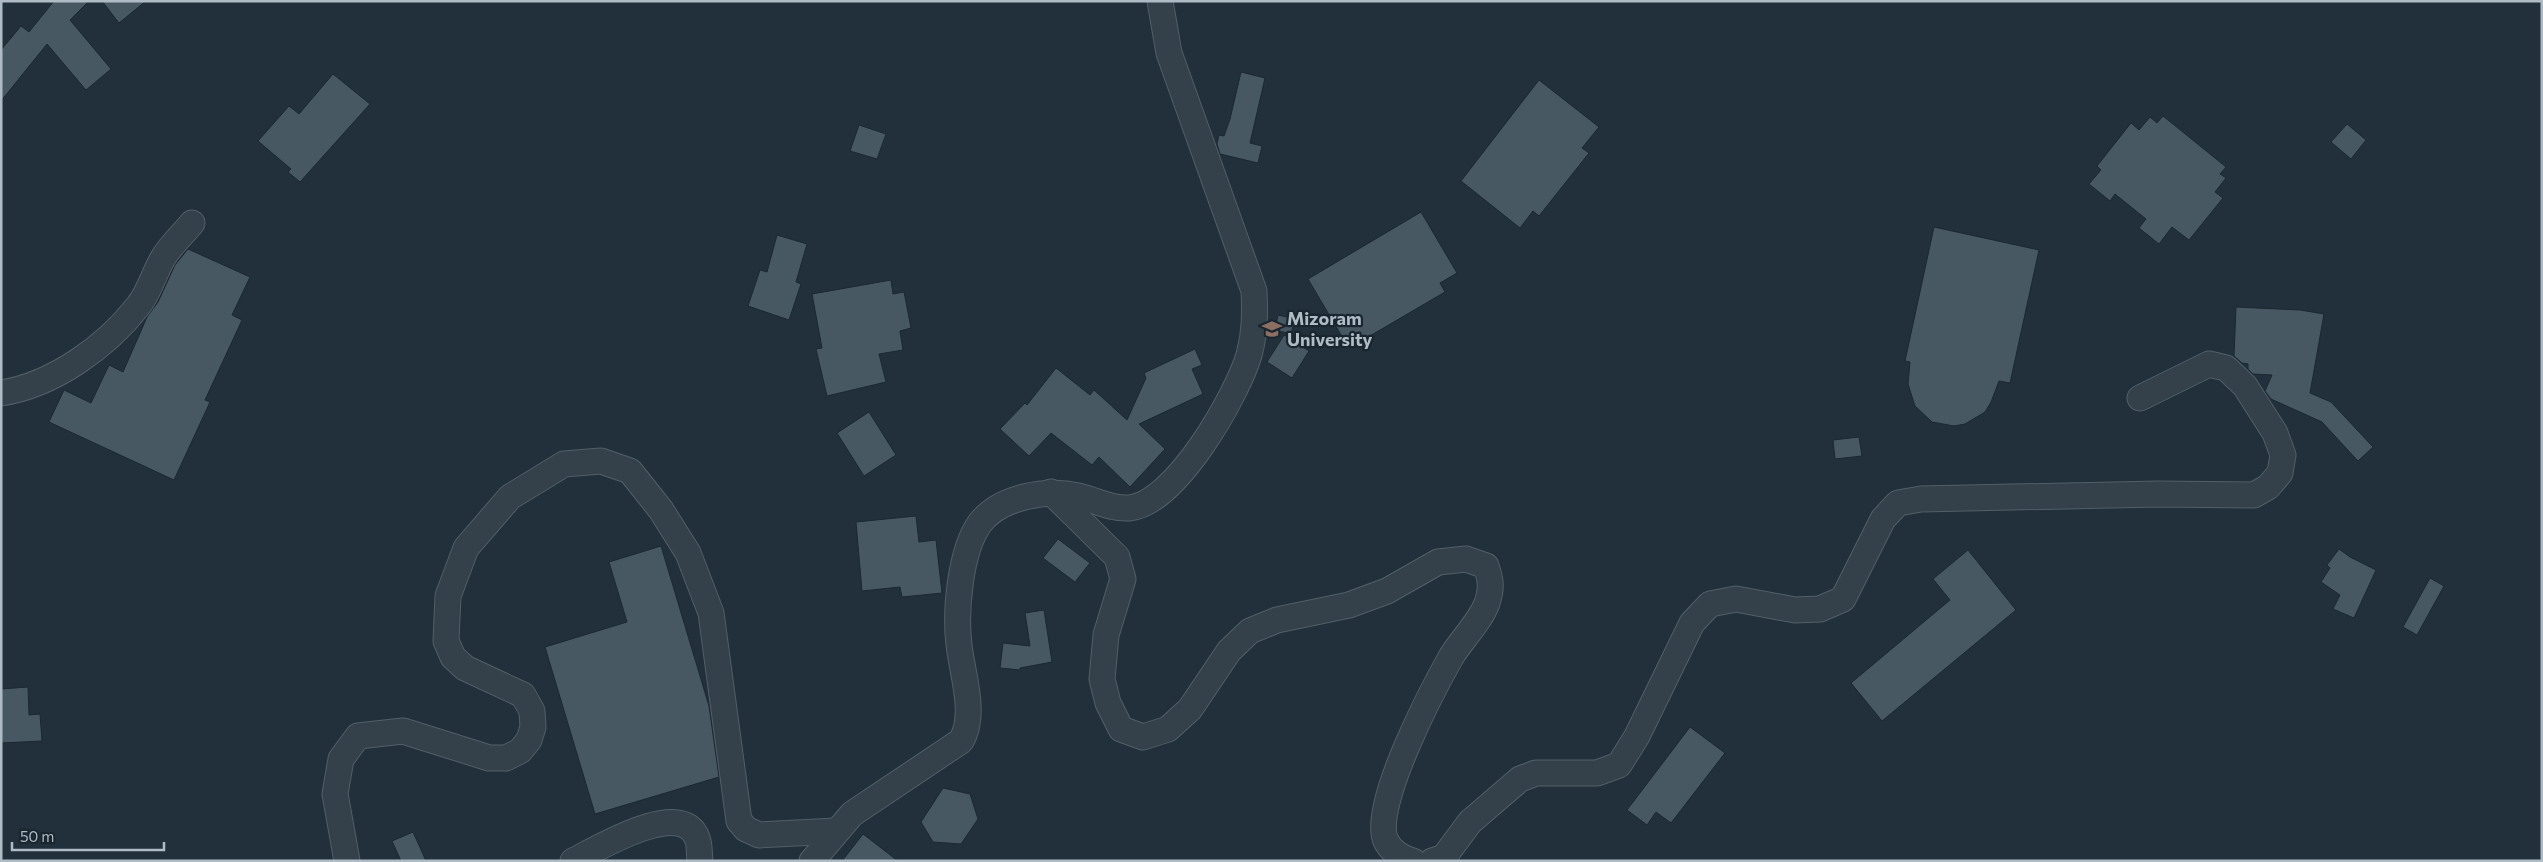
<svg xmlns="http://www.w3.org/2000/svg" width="2543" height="862" viewBox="0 0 2543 862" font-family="Commissioner,sans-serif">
  <rect width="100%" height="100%" fill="#21303a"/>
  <!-- building -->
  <g fill="#475863" stroke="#1c2831">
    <polygon points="54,1 89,1 70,20 111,69 86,90 47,44 1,101 1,50 21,26 29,32"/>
    <polygon points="102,1 146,1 119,23"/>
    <polygon points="1241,72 1265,78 1250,143 1262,146 1258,163 1220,154 1217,144 1219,135 1224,136 1230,119"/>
    <polygon points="333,74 370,104 300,182 288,172 291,169 258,141 289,106 299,114"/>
    <polygon points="1539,80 1599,127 1582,148 1589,153 1539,216 1533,211 1520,228 1461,181"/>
    <polygon points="2163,116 2226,167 2220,174 2226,178 2215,192 2223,198 2189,240 2172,227 2159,244 2139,228 2146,219 2115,194 2110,201 2089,184 2101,170 2097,166 2131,123 2139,130 2150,117 2157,123"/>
    <polygon points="2347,124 2366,140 2351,159 2331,142"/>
    <polygon points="859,125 886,134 877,159 850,151"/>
    <polygon points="1421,212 1457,273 1440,283 1445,292 1363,340 1359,332 1344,340 1308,279"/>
    <polygon points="1934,227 2039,250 2010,383 1999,381 1991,402 1985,412 1965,424 1954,426 1932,422 1915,406 1908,384 1910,362 1905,361"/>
    <polygon points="777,235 807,244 796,282 801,284 789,320 748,306 760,270 767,272"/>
    <polygon points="188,249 250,277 232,315 242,320 205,400 210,402 174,480 49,422 64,390 91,403 109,365 123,372 147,317 158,302 175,265"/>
    <polygon points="891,280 893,294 904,292 911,328 900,331 903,350 879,354 886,382 827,396 816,349 822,348 812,294"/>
    <polygon points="2236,307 2300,310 2324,314 2310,393 2331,402 2373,447 2358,461 2322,422 2271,399 2265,391 2272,375 2253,374 2248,369 2248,364 2242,363 2234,356"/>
    <polygon points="1278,315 1295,319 1291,334 1275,330"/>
    <polygon points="1284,335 1309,351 1292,378 1267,362"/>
    <polygon points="1195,349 1202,365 1192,369 1203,394 1139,424 1165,449 1130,487 1099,457 1092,465 1051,433 1029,456 1000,429 1025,403 1027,405 1056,368 1090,395 1094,390 1127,420 1146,378 1144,373"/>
    <polygon points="869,412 896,455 864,476 837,433"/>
    <polygon points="1859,437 1862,456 1835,459 1833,440"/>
    <polygon points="916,516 919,542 936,540 942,593 902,597 900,587 862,591 856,522"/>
    <polygon points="1058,539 1090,563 1075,582 1043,558"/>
    <polygon points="661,546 709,706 719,777 595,814 545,647 627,622 609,562"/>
    <polygon points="2339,549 2350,557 2376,570 2354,618 2333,609 2340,595 2321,582 2330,568 2327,565"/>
    <polygon points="1968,550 2016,610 1882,721 1851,683 1950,600 1933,579"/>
    <polygon points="2430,578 2444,586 2417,635 2403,627"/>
    <polygon points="1044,610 1052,662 1020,668 1020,670 1000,668 1003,643 1030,646 1025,613"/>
    <polygon points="28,687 29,715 40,714 42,741 1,743 1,689"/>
    <polygon points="1690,727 1725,753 1671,823 1656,812 1647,825 1627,810"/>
    <polygon points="943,788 970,794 978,819 961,844 933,842 921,822"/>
    <polygon points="413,832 426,861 401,861 392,841"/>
    <polygon points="863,834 898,861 842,861"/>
  </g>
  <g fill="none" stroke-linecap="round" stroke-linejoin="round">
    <defs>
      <g id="minor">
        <path d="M1,393C53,385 106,347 138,306C149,293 154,273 163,258C170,246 183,234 192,223"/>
        <path d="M1051,492L1117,557L1123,579L1106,635L1102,679L1108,703L1121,729L1143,737L1168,729L1190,709L1229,651L1250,631L1277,620L1349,605L1387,591L1438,562L1466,559L1486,566C1491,580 1492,588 1487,603C1480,622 1462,639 1451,657C1433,689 1370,808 1386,841C1391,851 1402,858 1413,861"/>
        <polyline points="347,861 335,794 341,759 358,736 403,731 489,758 506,758 520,751 529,740 533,727 532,711 523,695 465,668 453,657 446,641 448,596 466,548 510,497 564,464 601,461 630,471 661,510 688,553 711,613 739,821 746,829 759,835 836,831"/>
        <path d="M573,861C597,849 682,797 697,838C700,844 699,854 700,861"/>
        <path d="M812,861L852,814L961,741C977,715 962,673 959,645C955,611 960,551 980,523C1001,496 1047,489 1078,496C1096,500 1110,509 1129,508C1176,504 1237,395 1249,355C1255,333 1255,313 1254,291L1169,53L1160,1"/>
        <polyline points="1432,861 1444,857 1470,822 1520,779 1536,773 1597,773 1619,765 1637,736 1692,623 1710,604 1736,599 1795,610 1820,609 1843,599 1883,519 1898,503 1921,499 2158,494 2254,495 2268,487 2280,473 2283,455 2275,433 2245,386 2226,368 2209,364 2140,398"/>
      </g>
    </defs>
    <!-- minor casing -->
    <use href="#minor" stroke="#525f68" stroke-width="27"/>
    <!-- minor -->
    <use href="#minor" stroke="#34414a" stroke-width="25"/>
  </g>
  <!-- icons -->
  <defs>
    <symbol id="university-bare" viewBox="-9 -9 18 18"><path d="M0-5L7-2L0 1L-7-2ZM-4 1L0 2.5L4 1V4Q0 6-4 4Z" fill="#8d6e63" stroke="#1a262f" stroke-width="2.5" paint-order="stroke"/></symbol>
  </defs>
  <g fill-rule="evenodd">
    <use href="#university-bare" x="1258" y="315" width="28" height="28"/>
  </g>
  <g text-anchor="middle" stroke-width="4.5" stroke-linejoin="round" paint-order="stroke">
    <!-- poi labels -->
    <g font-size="18" font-weight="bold" fill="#afbcc6" stroke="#1a262f" text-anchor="start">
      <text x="1287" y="325">Mizoram<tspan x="1287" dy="21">University</tspan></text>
    </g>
  </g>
  <!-- border -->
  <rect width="2543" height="862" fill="none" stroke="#afbcc6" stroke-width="5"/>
  <!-- scale -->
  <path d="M12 842v8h152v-8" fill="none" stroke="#afbcc6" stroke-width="2.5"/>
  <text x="20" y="842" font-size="15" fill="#afbcc6" stroke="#1a262f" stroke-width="4" paint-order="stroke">50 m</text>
</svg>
